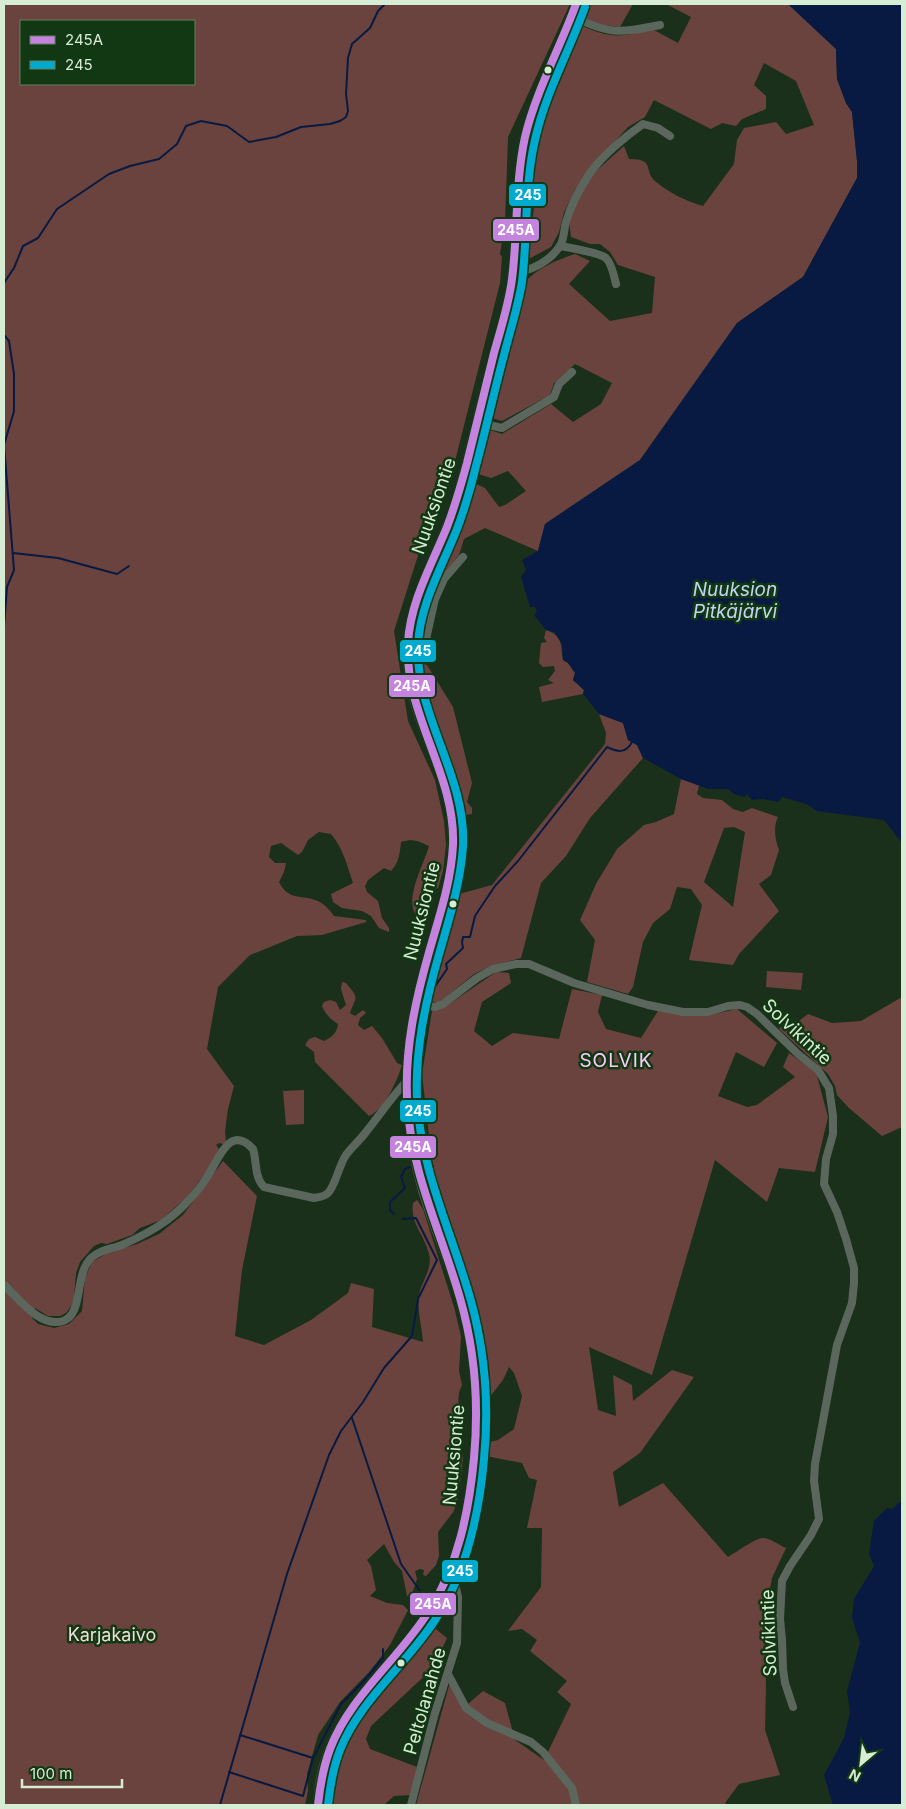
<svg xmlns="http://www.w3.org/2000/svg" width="906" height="1809" viewBox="0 0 906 1809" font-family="Inter,sans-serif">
  <rect width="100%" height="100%" fill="#1a301b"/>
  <!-- green -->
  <g fill="#6b433e" fill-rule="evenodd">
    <path d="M4,4H570L508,137L505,222L500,254L502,257L500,283L454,465L429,535L421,546L394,631L408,721L435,780L444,821L446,845L443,871L438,888L432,890L419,903L420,911L417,916C403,901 424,864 429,846C419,841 412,838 401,842C400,852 399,863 391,871L384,868L368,880L365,886L367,892L378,901L382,918L389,928V932L379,928L371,916L362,911L342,908L333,902L331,894L353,883C347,865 343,848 331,834L319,832L308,840L302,852L298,855L281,843L271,846L269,857L275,863H286L284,872L279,882C290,904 306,892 323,904C327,907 331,912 334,916L366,920V922L322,935L297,936L250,955L218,987L207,1049L234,1086L228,1109L225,1131L226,1142L223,1144L219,1143L216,1145L219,1149L207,1171L188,1196L161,1220L140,1228L132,1235L107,1244L101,1243L94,1246L80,1262L76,1273L74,1297L72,1305L66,1313L60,1316H48L35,1308L32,1318L38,1324L54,1328L69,1324L82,1311L85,1278L92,1262L106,1254L137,1244L159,1234L183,1215L223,1161L257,1196L242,1270L235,1336L264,1345L311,1320L348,1293L351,1283L374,1289L372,1327L423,1342C422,1327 417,1311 419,1295C421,1282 433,1269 429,1254C425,1235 410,1224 413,1203L417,1200L423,1209L454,1307L461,1336L459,1371L462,1385C456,1396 459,1408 461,1420C463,1428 461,1436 463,1444L461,1447L463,1458L458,1497L454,1511L438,1532L439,1556L436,1565L426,1576L423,1575L424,1570L420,1569L415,1571L417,1579L411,1597L407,1596L402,1571L394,1562L384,1544L367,1560L371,1566L376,1590L370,1596L387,1603L403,1605L408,1610L390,1645L370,1671L340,1702L318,1735L307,1774L308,1791L305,1805H4ZM21,21H194V84H21Z"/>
    <polygon points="589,4 633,4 620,27 604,25 584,18"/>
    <path d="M666,4H788L836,49L837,79L846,103L852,112L857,161V178L803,277L737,323L640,460L545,524L538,551L485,528L464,539L459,555L441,579L425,628L423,627L430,596L468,507L474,483L485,488L499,507L505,505L526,491L508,471L491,478L475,473L487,429L502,434L551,404L573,422L601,404L612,383L575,364L554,383L550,395L502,421L492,418L491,412L524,283C537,268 557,260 575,254L590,261L569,284L610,321L652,313L655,277L618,265L610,252L600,244H590L571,237L569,221L580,194L595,172L624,146L629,159C656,159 643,170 655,181C669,193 686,201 703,206L734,164L737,140L744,128L776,122L786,134L814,125L796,81L764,63L754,85L766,96V109L742,119L736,126L722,123L711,129L654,100L645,117L628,127L595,164L575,190L564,212L559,232L551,247L525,261L534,209V165L547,112L582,26C613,39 621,37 652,29L678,43L691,17Z"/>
    <path d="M546,630C564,636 560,645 563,660L568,663L575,673L573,680L584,690L583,694L542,702L539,687L554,683L548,680L555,671L554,666L543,667L539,663L541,643L547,642L544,638Z"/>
    <path d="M421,663L427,665L453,707L472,783L467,802L472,808V814L466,815C459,799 455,781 449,765C443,747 412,676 421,663Z"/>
    <path d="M599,714L623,723L628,740L637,745L643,758L590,818L566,856L541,883L521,958L491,966L474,974L442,1000L436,1003L427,999C425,984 445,949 449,932C453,920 456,906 459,894L492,885L605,744L606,733Z"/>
    <path d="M681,779L699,785L697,794L703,798L722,800L733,809L743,812L752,808L778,817C773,827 775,839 779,850L771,875L759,884L779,911L739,954L733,965L689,960L702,905L691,889L677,887L670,909L653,923L643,942L633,987L628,994L587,982L595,940L580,920L596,884L617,849L644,825L656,822L674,814ZM734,827L745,832L733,907L704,882L724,828Z"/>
    <polygon points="767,971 803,973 801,990 766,987"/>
    <path d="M496,972L509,973L511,983L482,1002L474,1031L492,1046L513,1033L559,1039L572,989L602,995L598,1012L606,1029L641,1038L658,1011L705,1016L737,1009L777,1043L764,1067L736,1052L718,1096L747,1107L757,1105L795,1077L783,1067L789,1053L816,1072L828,1117L815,1172L779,1168L767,1202L715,1160L652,1375L589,1347L598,1410L616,1416L613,1375L632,1385L633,1401L672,1370L694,1377L640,1453L613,1472L619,1507L663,1483L728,1557C735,1553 757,1537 763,1538C770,1538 779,1545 786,1548L772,1578L764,1622L766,1685L765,1730L780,1775L739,1784L725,1803L728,1805H416L452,1675L468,1704L483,1691L505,1703L515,1740L544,1760L571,1704L557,1692L567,1681L530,1651L537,1640L522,1629L508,1631L541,1587L542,1528H527L537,1480L529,1478L522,1463L486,1456L490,1442L498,1440L514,1429L522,1396L514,1373L509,1367L503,1380L489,1398L474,1305L441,1203L431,1154L422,1074L432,1011L448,1005Z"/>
    <path d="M342,982L346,983C360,1000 356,995 350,1013L355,1016L363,1010L366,1013L360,1018L358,1025L364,1030L372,1026L382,1038L397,1063L402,1065C397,1081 385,1109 369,1116L315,1062L314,1052L305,1045L309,1039L315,1037L324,1041C332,1037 337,1033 338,1024C330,1019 326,1015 322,1006L324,1002L330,1000L336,1002L340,1010L346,1005L341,989Z"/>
    <polygon points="902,997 902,1127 882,1136 849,1108 837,1095 835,1086 828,1074 779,1029 784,1024 799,1021 808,1014 832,1023 861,1021"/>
    <polygon points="304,1090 304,1124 286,1125 283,1091"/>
    <polygon points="432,1626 447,1638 434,1667 371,1726 366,1739 370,1749 417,1767 411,1795 394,1796 384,1805 329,1805 329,1792 337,1756 350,1725 386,1686"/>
  </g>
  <!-- water -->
  <g fill="#081a42">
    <polygon points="788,4 902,4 902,843 884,820 817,811 806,804 782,797 778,802 763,799 752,800 747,794 745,797 734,794 728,789 708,789 681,779 643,758 637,745 628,740 623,723 599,714 583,694 584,690 573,680 575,673 568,663 563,660 562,644 554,632 546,630 534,615 537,611 535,607 530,607 521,577 526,570 522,560 538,551 545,524 640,460 737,323 803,277 857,178 857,161 852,112 846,103 837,79 836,49"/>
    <polygon points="902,1500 902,1805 833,1805 824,1775 844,1738 850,1712 847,1691 860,1643 852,1618 854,1599 874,1566 869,1554 874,1521 887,1508 892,1509"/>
  </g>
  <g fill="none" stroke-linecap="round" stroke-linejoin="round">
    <!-- stream -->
    <g stroke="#081a42" stroke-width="2">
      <polyline points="4,283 14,268 23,246 38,238 57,209 109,174 130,166 159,159 177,144 186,126 201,121 227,126 249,142 276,137 301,127 330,124 340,121 346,117 348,111 346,94 348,58 352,44 370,28 378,11 385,4"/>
      <polyline points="4,335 9,341 14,374 14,411 4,445 14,570 7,587 4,627"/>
      <polyline points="13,553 58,558 117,574 129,566"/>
      <path d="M431,1000L434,988L447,969L446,964L463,948L462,942L463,937H470L475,916L495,886L518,861L607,747C617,752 626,754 632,742"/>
      <polyline points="424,1160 427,1159 416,1088 421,1050 429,1012"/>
      <polyline points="394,1214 390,1210 390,1202 405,1188 401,1177 405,1169 410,1167"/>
      <polyline points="352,1418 401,1564 423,1595"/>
      <polyline points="240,1735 313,1758"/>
      <polyline points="229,1772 303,1796 313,1758 341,1704 363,1682 383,1658 383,1649"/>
      <polyline points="220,1805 287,1574 329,1455 341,1431 363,1402 384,1368 412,1336 418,1299 437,1260 416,1218 403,1219"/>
    </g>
    <!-- street -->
    <g stroke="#5b675c" stroke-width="8">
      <path d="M572,16C610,35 619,33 660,25"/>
      <path d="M560,246C570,248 598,252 606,258C612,264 614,276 616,284"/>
      <path d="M513,272C531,272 552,260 561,244C564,238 564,229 566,222C571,204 580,188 590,173C602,156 626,136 643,124L658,128L670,136"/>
      <polyline points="476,422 502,428 554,397 559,384 572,372"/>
      <polyline points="407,659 422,657 435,599 444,579 463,557"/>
      <polyline points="416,1004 435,1007 443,1004 477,978 493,969 516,964 529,964 574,983 648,1005 683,1012 708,1012 728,1006 740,1005 747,1007 757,1014 798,1054 818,1070 829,1088 833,1116 833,1134 826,1159 824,1184 837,1212 846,1239 854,1268 854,1283 852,1303 837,1345 815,1464 814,1481 819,1519 811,1535 790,1566 782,1581 780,1619 782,1640 783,1669 785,1683 793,1707"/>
      <path d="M4,1285C19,1299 40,1328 63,1321C84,1314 74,1275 91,1258C99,1250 112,1249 122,1245C147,1234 169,1222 188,1201C196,1193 203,1184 209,1174C219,1158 230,1124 253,1149C257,1161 254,1177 264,1187L314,1198C319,1197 324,1197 328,1193C335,1187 339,1165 346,1155C352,1147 360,1140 366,1132C380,1115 392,1096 407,1081"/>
      <polyline points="448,1674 466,1708 487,1723 531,1742 543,1752 572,1788 576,1805"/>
      <polyline points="411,1805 435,1713 457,1643 458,1597 456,1588 448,1577"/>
    </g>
    <!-- secondary -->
    <path stroke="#5b695c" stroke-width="10" d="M318,1805C322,1713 384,1682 429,1612C458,1566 469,1512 474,1458C480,1405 475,1350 460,1298C450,1262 434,1227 423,1190C414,1160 409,1129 407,1097C406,1056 412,1014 423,975C433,935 449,896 452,855C454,836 453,817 448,798C435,744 404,702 408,643C410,604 429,571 443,536C452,515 459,494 464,473C474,436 482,399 492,362C499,334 508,307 512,279C518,232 515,184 525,137C536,90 561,49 576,4"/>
    <defs>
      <path id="bus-1" d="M318,1805C320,1786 323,1768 330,1749C350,1696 399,1659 429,1611C458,1566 469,1511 474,1458C479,1404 475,1350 460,1298C440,1228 410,1172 407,1097C405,1049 415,1002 428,956C438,920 451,884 453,845C456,774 404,715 408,643C410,602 432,564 447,527C455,506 461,485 467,463C476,426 485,389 494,353C501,328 509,304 512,279C518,232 515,183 525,137C536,91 560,48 576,4"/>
      <path id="bus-2" d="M328,1805C330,1786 333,1768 340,1750C360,1700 406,1665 435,1620C467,1573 479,1515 484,1459C490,1398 484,1339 465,1281C446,1220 420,1163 417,1098C415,1051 425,1004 438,958C448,922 460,886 463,847C467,776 415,716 418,645C420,604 442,567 457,529C465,508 471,487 476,466C486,429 494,392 504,355C510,331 518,307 522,282C528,235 524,187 535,140C545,94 569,52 585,7"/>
    </defs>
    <!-- bus-1 casing -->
    <use href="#bus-1" stroke="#123813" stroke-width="11"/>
    <!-- bus-2 casing -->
    <use href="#bus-2" stroke="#123813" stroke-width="11"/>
    <!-- bus-1 -->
    <use href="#bus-1" stroke="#c483df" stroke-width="8"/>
    <!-- bus-2 -->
    <use href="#bus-2" stroke="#00a9ce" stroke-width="8"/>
  </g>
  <!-- markers -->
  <g fill="#d7ecd5" stroke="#123813" stroke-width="2">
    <circle cx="548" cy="70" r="4.5"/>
    <circle cx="453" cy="904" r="4.5"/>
    <circle cx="401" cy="1663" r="4.5"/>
  </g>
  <g text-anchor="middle" stroke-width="5" stroke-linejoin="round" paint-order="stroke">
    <!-- street labels -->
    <g font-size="18" fill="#d7ecd5" stroke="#123813">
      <text transform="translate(434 506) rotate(-71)" y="6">Nuuksiontie</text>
      <text transform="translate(422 911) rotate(-76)" y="6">Nuuksiontie</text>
      <text transform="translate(797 1032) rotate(43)" y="6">Solvikintie</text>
      <text transform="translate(454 1455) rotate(-85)" y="6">Nuuksiontie</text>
      <text transform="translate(769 1633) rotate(-92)" y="6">Solvikintie</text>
      <text transform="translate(425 1701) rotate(-74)" y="6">Peltolanahde</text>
    </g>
    <!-- park labels -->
    <g font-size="18" fill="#f1dcda" stroke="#123813">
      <text x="112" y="1641">Karjakaivo</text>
    </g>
    <!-- water labels -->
    <g font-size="19" font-style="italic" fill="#c3d3f3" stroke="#123813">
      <text x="735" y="596">Nuuksion<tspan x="735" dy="22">Pitkäjärvi</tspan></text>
    </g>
    <!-- neighbourhood labels -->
    <g font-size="19" letter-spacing="1" fill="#f8cbfb" stroke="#123813">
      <text x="616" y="1067">SOLVIK</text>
    </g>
  </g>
  <g stroke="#123813" stroke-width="2">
    <rect x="508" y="183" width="39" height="24" rx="5" fill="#00a9ce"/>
    <rect x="492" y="218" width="48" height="24" rx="5" fill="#c483df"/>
    <rect x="399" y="639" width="38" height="24" rx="5" fill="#00a9ce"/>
    <rect x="388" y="674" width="48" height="24" rx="5" fill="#c483df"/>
    <rect x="399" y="1099" width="38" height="24" rx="5" fill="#00a9ce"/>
    <rect x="389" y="1135" width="48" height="24" rx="5" fill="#c483df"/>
    <rect x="441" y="1559" width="38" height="24" rx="5" fill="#00a9ce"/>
    <rect x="409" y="1592" width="48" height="24" rx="5" fill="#c483df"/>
  </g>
  <g font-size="14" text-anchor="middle" font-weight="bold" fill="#fff">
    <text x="528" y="200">245</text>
    <text x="516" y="235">245A</text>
    <text x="418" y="656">245</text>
    <text x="412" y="691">245A</text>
    <text x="418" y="1116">245</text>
    <text x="413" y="1152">245A</text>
    <text x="460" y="1576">245</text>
    <text x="433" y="1609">245A</text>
  </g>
  <!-- border -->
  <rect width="906" height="1809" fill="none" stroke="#d7ecd5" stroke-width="10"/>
  <!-- legend -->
  <rect x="20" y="20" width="175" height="65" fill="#123813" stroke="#618061"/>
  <rect x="30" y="36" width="25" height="8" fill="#c483df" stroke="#618061"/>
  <text x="65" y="45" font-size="15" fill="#d7ecd5">245A</text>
  <rect x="30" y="61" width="25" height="8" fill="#00a9ce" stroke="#618061"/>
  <text x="65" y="70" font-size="15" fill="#d7ecd5">245</text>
  <!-- north arrow -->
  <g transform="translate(861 1764) rotate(208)" stroke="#123813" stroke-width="4" paint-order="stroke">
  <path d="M0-4L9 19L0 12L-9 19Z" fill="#d7ecd5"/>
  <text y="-8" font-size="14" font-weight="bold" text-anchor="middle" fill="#d7ecd5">N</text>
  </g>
  <!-- scale -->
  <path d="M22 1779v8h100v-8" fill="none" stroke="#d7ecd5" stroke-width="2.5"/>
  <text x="30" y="1779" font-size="15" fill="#d7ecd5" stroke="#123813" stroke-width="4" paint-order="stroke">100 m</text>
</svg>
